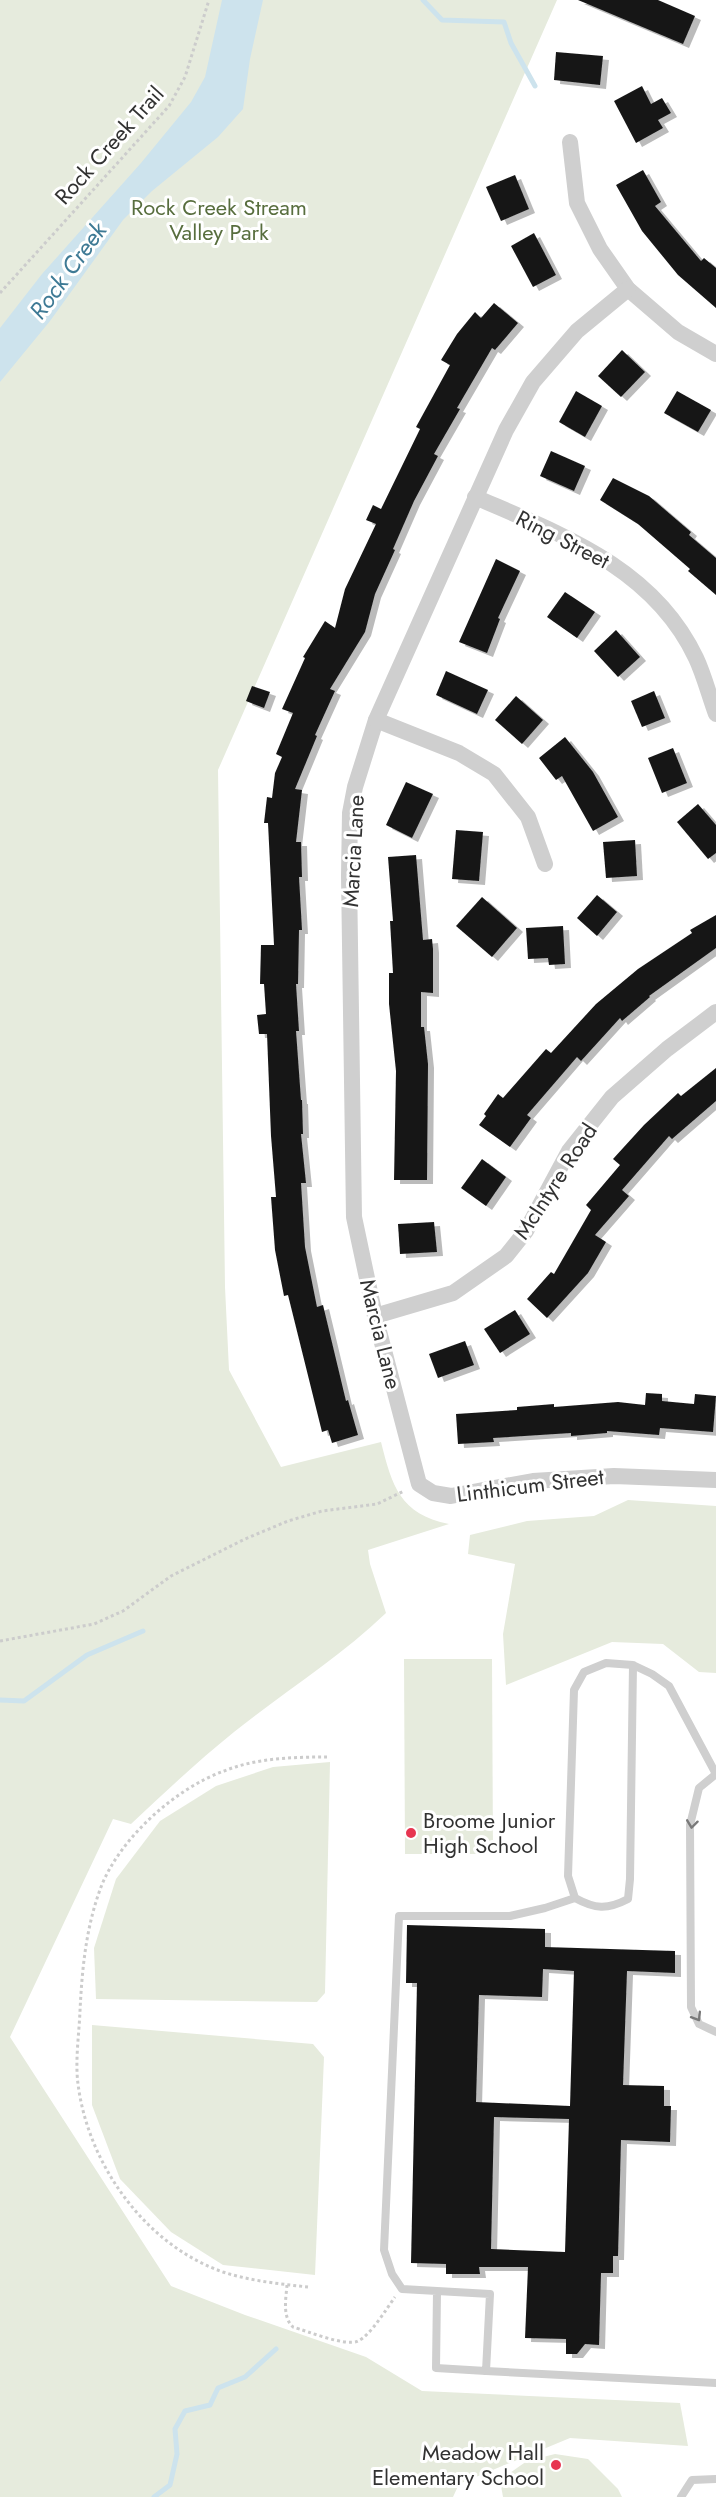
<svg xmlns="http://www.w3.org/2000/svg" width="716" height="2497" viewBox="0 0 716 2497" font-family="Jost,sans-serif">
  <defs>
    <filter id="shadow"><feDropShadow dx="6" dy="4" stdDeviation="0" flood-color="#0004"/></filter>
  </defs>
  <rect width="100%" height="100%" fill="#fff"/>
  <!-- green -->
  <g fill="#e6ebdd">
    <path d="M0,0H557L218,770L225,1287L229,1370L281,1467L381,1442C392,1486 400,1514 449,1524L368,1550L370,1564L386,1613C339,1658 284,1692 234,1732C198,1761 164,1793 131,1824L113,1819L10,2037L171,2286L245,2315L366,2357L422,2391L680,2403L688,2446L570,2438L459,2484L453,2497H0Z"/>
    <polygon points="628,1500 716,1506 716,1673 699,1672 663,1644 612,1642 506,1685 503,1634 515,1564 468,1554 470,1535 527,1521 594,1516"/>
    <polygon points="404,1659 492,1659 493,1854 405,1854"/>
    <polygon points="330,1762 325,1993 317,2002 96,1999 94,1948 116,1879 160,1821 216,1786 273,1767"/>
    <polygon points="92,2025 313,2044 324,2057 315,2275 223,2265 171,2232 120,2179 92,2105"/>
    <polygon points="555,2454 588,2459 618,2489 622,2497 503,2497 500,2480 527,2461"/>
  </g>
  <!-- water -->
  <polygon fill="#cde3ed" points="222,0 263,0 250,59 243,109 218,137 152,191 123,220 50,321 0,382 0,328 42,274 141,163 191,102 205,77"/>
  <g fill="none" stroke-linecap="round" stroke-linejoin="round">
    <!-- stream -->
    <g stroke="#cde3ed" stroke-width="5">
      <polyline points="423,0 442,20 504,22 511,43 535,86"/>
      <polyline points="0,1700 24,1701 87,1655 143,1631"/>
      <polyline points="154,2497 170,2485 177,2454 175,2429 185,2411 210,2405 218,2388 245,2377 276,2349"/>
    </g>
  </g>
  <!-- building -->
  <g fill="#191919" fill-rule="evenodd" filter="url(#shadow)">
    <polygon points="578,0 658,0 695,16 683,44"/>
    <polygon points="556,52 603,56 600,85 554,80"/>
    <polygon points="642,86 651,104 662,98 671,113 658,120 663,128 636,143 614,101"/>
    <polygon points="643,170 661,202 655,206 701,261 704,258 716,268 716,308 678,275 642,231 616,185"/>
    <polygon points="515,175 529,209 501,221 486,187"/>
    <polygon points="534,233 556,275 533,287 511,246"/>
    <polygon points="494,303 518,323 495,350 492,348 457,408 460,409 434,454 438,456 414,501 393,549 395,550 375,594 365,632 330,689 335,691 315,735 317,736 295,789 302,790 296,842 301,842 302,877 299,877 302,930 299,930 298,984 296,984 299,1031 296,1031 301,1100 302,1100 303,1134 301,1134 306,1183 301,1183 305,1247 317,1307 323,1305 346,1401 348,1400 358,1435 332,1443 328,1430 322,1432 288,1295 284,1296 275,1250 271,1197 276,1197 271,1136 267,1034 259,1034 257,1015 266,1014 264,984 260,984 261,945 274,945 268,823 264,823 267,797 272,798 275,773 282,757 276,754 293,713 282,709 305,658 303,657 325,621 335,628 345,589 376,524 366,520 373,505 381,509 420,429 416,427 450,365 441,360 457,334 475,312 481,318"/>
    <polygon points="622,350 645,372 621,397 598,376"/>
    <polygon points="576,391 602,406 585,437 559,422"/>
    <polygon points="677,391 711,410 698,432 664,413"/>
    <polygon points="551,451 585,466 574,491 540,476"/>
    <polygon points="613,478 649,496 691,532 689,535 716,558 716,595 688,571 690,569 638,524 600,500"/>
    <polygon points="496,559 520,571 498,618 500,619 487,653 459,642"/>
    <polygon points="565,592 595,612 577,638 547,617"/>
    <polygon points="616,630 640,657 618,677 594,651"/>
    <polygon points="446,671 488,690 477,714 436,695"/>
    <polygon points="252,686 270,692 264,708 246,701"/>
    <polygon points="654,691 665,718 642,727 631,701"/>
    <polygon points="516,696 543,720 522,744 495,720"/>
    <polygon points="565,737 593,772 618,817 593,831 562,776 556,780 539,758"/>
    <polygon points="673,748 687,783 662,793 648,758"/>
    <polygon points="406,782 433,794 412,838 386,825"/>
    <polygon points="698,804 716,825 716,853 708,859 677,822"/>
    <polygon points="456,830 483,832 479,881 452,879"/>
    <polygon points="635,840 637,876 606,878 603,842"/>
    <polygon points="416,855 423,940 432,939 433,949 433,993 421,992 421,1027 424,1027 428,1064 427,1180 394,1180 396,1071 389,1004 389,973 393,973 390,921 393,921 388,857"/>
    <polygon points="597,895 617,912 597,936 577,918"/>
    <polygon points="482,897 517,928 492,957 456,926"/>
    <polygon points="716,915 716,948 649,996 650,997 622,1021 620,1018 581,1061 577,1057 527,1115 531,1118 510,1147 479,1125 486,1116 484,1114 498,1094 503,1098 546,1049 551,1053 596,1004 638,969 692,933 690,930"/>
    <polygon points="563,926 565,964 549,965 548,958 528,959 526,928"/>
    <polygon points="716,1068 716,1101 672,1139 669,1136 622,1190 629,1196 595,1235 606,1242 588,1273 547,1318 527,1299 551,1272 554,1274 591,1210 586,1205 620,1165 613,1159 644,1125 678,1093 681,1096"/>
    <polygon points="482,1159 506,1177 486,1206 461,1188"/>
    <polygon points="434,1222 437,1252 400,1254 398,1224"/>
    <polygon points="515,1310 530,1334 500,1353 484,1329"/>
    <polygon points="465,1341 474,1365 438,1378 429,1354"/>
    <polygon points="646,1393 662,1394 662,1401 694,1404 695,1394 716,1396 713,1432 660,1428 659,1435 607,1431 607,1433 571,1436 571,1433 493,1438 494,1442 458,1444 456,1414 517,1410 517,1407 554,1404 554,1407 618,1402 645,1405"/>
    <path d="M407,1925L545,1929V1947L675,1951V1973L627,1971L623,2085L664,2086V2106H671L670,2142L621,2140L618,2256H613V2273H601L599,2345L585,2344L577,2354H566V2339L525,2338L528,2267H479L480,2274H446V2264L411,2263L417,1983H406ZM543,1969L574,1971L570,2106L476,2102L479,1995L542,1997ZM494,2117L569,2119L565,2252L491,2249Z"/>
  </g>
  <g fill="none" stroke-linecap="round" stroke-linejoin="round">
    <!-- path -->
    <g stroke="#ccc" stroke-width="3" stroke-dasharray="3 3" stroke-linecap="butt">
      <polyline points="0,293 169,106 185,77 209,0"/>
      <polyline points="0,1641 94,1624 123,1611 171,1576 245,1539 288,1521 322,1511 377,1504 404,1491"/>
      <path d="M287,2285C286,2298 282,2317 293,2327C307,2331 346,2347 358,2341C370,2336 387,2308 395,2297"/>
      <path d="M308,2287C280,2284 251,2281 223,2272C145,2245 88,2164 78,2084C75,2061 79,2035 80,2011C82,1969 86,1927 101,1887C120,1838 176,1788 224,1771C256,1758 293,1757 327,1757"/>
    </g>
    <!-- service -->
    <g stroke="#cfcfcf" stroke-width="8">
      <path d="M633,1665L630,1879L628,1899C607,1910 595,1909 575,1898L568,1876L574,1690L584,1672L606,1663L633,1665L652,1674L669,1686L716,1774"/>
      <polyline points="716,1774 699,1788 690,1825 691,2007 699,2024 716,2032"/>
      <polyline points="437,2292 436,2368 486,2371 490,2294 402,2289 392,2274 384,2250 399,1916 510,1916 545,1908 575,1898"/>
      <polyline points="486,2371 716,2383"/>
      <polyline points="681,2497 692,2480 716,2479"/>
    </g>
    <!-- minor -->
    <g stroke="#cfcfcf" stroke-width="16">
      <polyline points="570,142 577,203 600,249 628,289 678,332 716,354"/>
      <polyline points="628,289 577,331 533,382 506,430 376,720 355,787 350,813 349,876 354,1217 375,1316 419,1484 433,1493 451,1496 533,1481 614,1476 716,1480"/>
      <path d="M475,497C560,534 653,567 696,658C704,675 709,695 716,714"/>
      <polyline points="376,720 459,753 494,774 528,817 545,864"/>
      <polyline points="375,1316 453,1293 506,1256 526,1231 569,1151 612,1097 667,1049 716,1012"/>
    </g>
  </g>
  <!-- one-way arrows -->
  <defs><path id="oneway-chevron" d="M-2-3.5L2.5 0L-2 3.5" fill="none" stroke-width="1.6" stroke-linecap="round" stroke-linejoin="round" transform="scale(1.5)"/></defs>
  <g stroke="#797979">
    <use href="#oneway-chevron" transform="translate(692 1824) rotate(97)"/>
    <use href="#oneway-chevron" transform="translate(697 2017) rotate(58)"/>
  </g>
  <!-- markers -->
  <g fill="#e73651" stroke="#fff" stroke-width="2">
    <circle cx="411" cy="1833" r="6"/>
    <circle cx="556" cy="2465" r="6"/>
  </g>
  <g text-anchor="middle" stroke-width="6" stroke-linejoin="round" paint-order="stroke">
    <!-- street labels -->
    <g font-size="22" fill="#323232" stroke="#fff">
      <text transform="translate(109 145) rotate(-48)" y="8">Rock Creek Trail</text>
      <text transform="translate(563 539) rotate(27)" y="8">Ring Street</text>
      <text transform="translate(353 851) rotate(-87)" y="8">Marcia Lane</text>
      <text transform="translate(555 1181) rotate(-57)" y="8">McIntyre Road</text>
      <text transform="translate(381 1334) rotate(76)" y="8">Marcia Lane</text>
      <text transform="translate(530 1485) rotate(-7)" y="8">Linthicum Street</text>
    </g>
    <!-- park labels -->
    <g font-size="22" fill="#586e3e" stroke="#fff">
      <text x="219" y="215">Rock Creek Stream<tspan x="219" dy="25">Valley Park</tspan></text>
    </g>
    <!-- poi labels -->
    <g font-size="22" fill="#323232" stroke="#fff" text-anchor="start">
      <text x="423" y="1828">Broome Junior<tspan x="423" dy="25">High School</tspan></text>
      <text x="544" y="2460" text-anchor="end">Meadow Hall<tspan x="544" dy="25">Elementary School</tspan></text>
    </g>
    <!-- water labels -->
    <g font-size="24" font-style="italic" fill="#3e7a95" stroke="#fff">
      <text transform="translate(68 271) rotate(-54)" y="8">Rock Creek</text>
    </g>
  </g>
</svg>
